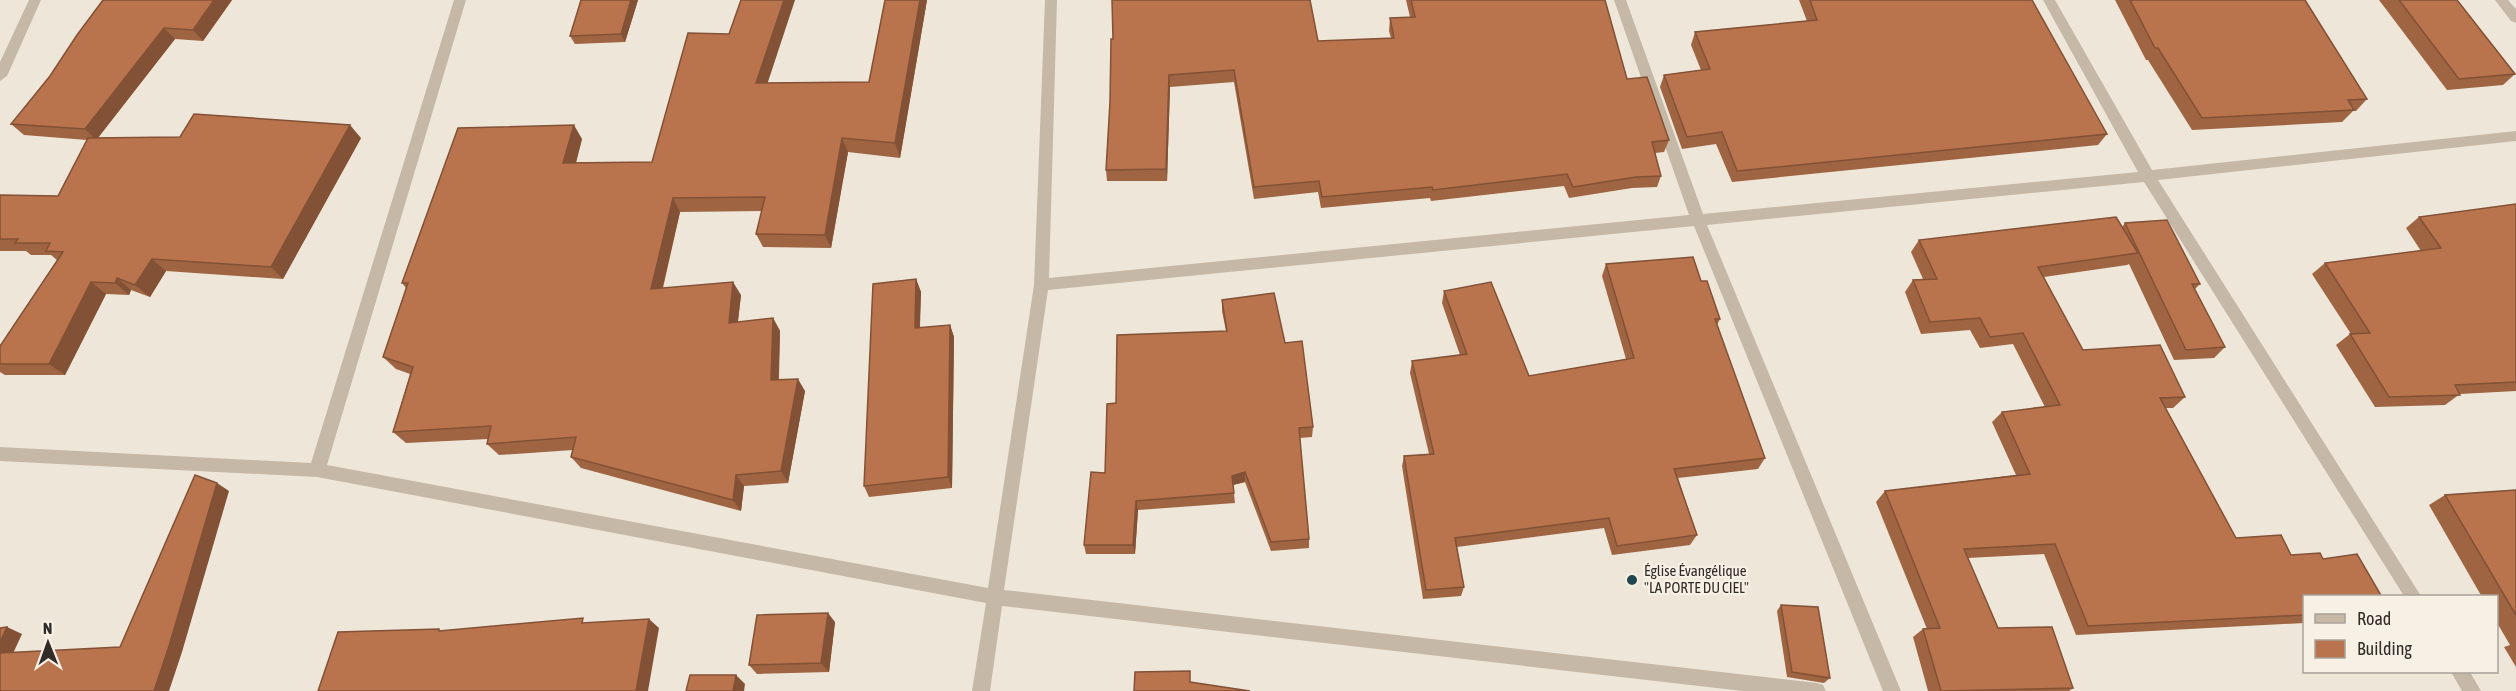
<svg xmlns="http://www.w3.org/2000/svg" width="2516" height="691" viewBox="0 0 2516 691" font-family="'Asap Condensed',sans-serif">
  <rect width="100%" height="100%" fill="#eee7d9"/>
  <g fill="none" stroke-linecap="round" stroke-linejoin="round">
    <!-- minor -->
    <g fill="#c5b8a7" fill-rule="evenodd">
      <polygon points="29,0 41,0 7,76 0,81 0,62"/>
      <polygon points="454,0 466,0 327,465 988,588 1034,285 1045,0 1057,0 1049,278 1689,215 1614,0 1626,0 1703,214 2138,172 2043,0 2055,0 2152,170 2516,131 2516,141 2158,180 2421,596 2404,596 2144,182 1707,225 1901,691 1883,691 1694,226 1048,290 1004,590 1817,683 1823,685 1826,691 1743,691 1002,606 990,691 972,691 986,603 317,477 0,461 0,447 311,463"/>
      <polygon points="2495,0 2508,0 2516,9 2516,23 2511,21"/>
      <polygon points="2451,672 2470,672 2481,691 2462,691"/>
    </g>
  </g>
  <!-- wall -->
  <g fill="#9f6442">
    <polygon points="232,0 203,41 175,39 98,138 361,138 283,279 166,271 150,297 131,290 129,295 106,294 65,375 5,375 0,372 0,346 57,260 51,255 31,255 26,251 0,251 0,195 58,196 87,140 24,135 11,124 50,76"/>
    <polygon points="638,0 625,42 575,44 570,36"/>
    <polygon points="885,0 927,0 900,158 848,152 831,248 763,247 756,234 762,211 680,212 663,288 741,295 738,322 773,318 780,331 779,380 805,391 788,483 744,486 741,511 581,468 571,457 573,450 499,455 487,444 488,439 406,443 393,432 410,374 396,369 383,357 406,288 402,283 582,139 576,163 652,162 768,83 869,82"/>
    <polygon points="1406,0 1605,0 1627,79 1669,140 1664,152 1655,153 1661,176 1657,187 1632,188 1569,198 1564,186 1431,201 1430,198 1321,208 1318,192 1254,199 1234,82 1170,87 1167,181 1107,181 1106,170 1110,102 1111,39 1318,41 1391,38 1389,31 1390,18 1410,17"/>
    <polygon points="1799,0 2032,0 2107,134 2098,145 1732,182 1716,144 1682,149 1660,87 1664,75 1701,70 1691,45 1695,32 1807,21"/>
    <polygon points="2115,0 2305,0 2367,99 2356,111 2353,111 2342,122 2192,130 2148,60 2146,60"/>
    <polygon points="2379,0 2457,0 2515,74 2503,85 2447,90"/>
    <polygon points="2516,204 2516,391 2460,394 2445,405 2375,407 2336,345 2350,334 2351,334 2312,274 2325,263 2421,251 2406,228 2419,217"/>
    <polygon points="2125,223 2200,284 2195,289 2225,347 2214,358 2174,360 2129,264 2127,265 2044,277 2083,350 2185,397 2173,408 2166,408 2236,538 2304,597 2304,623 2076,635 2044,554 1968,558 1998,628 2073,688 2069,691 1928,691 1913,637 1923,629 1927,629 1876,502 1885,491 2016,475 1992,422 2002,412 2045,407 2013,344 1980,348 1970,330 1921,334 1905,292 1913,280 1923,279 1911,252 1919,240 2122,227"/>
    <polygon points="1606,264 1701,281 1720,319 1717,325 1765,458 1758,469 1678,478 1697,535 1690,545 1612,555 1604,528 1457,547 1464,587 1461,596 1423,599 1402,466 1404,456 1429,454 1410,373 1412,361 1460,355 1442,303 1444,291 1529,376 1626,359 1602,276"/>
    <polygon points="916,279 921,292 920,328 950,325 954,337 952,488 869,497 864,486"/>
    <polygon points="1222,300 1285,343 1313,427 1312,437 1300,438 1309,539 1309,548 1271,551 1245,482 1233,485 1235,503 1138,510 1135,554 1086,554 1084,545 1105,473 1116,403 1226,331 1222,311"/>
    <polygon points="2516,490 2516,667 2504,647 2510,645 2496,621 2496,597 2482,597 2429,505 2445,495"/>
    <polygon points="1781,605 1830,678 1824,683 1787,677 1777,611"/>
    <polygon points="835,622 829,672 757,674 749,665"/>
  </g>
  <!-- shaded-wall -->
  <g fill="#825136">
    <polygon points="214,0 232,0 203,41 193,30"/>
    <polygon points="631,0 638,0 625,42 621,34"/>
    <polygon points="784,0 795,0 763,97 756,83"/>
    <polygon points="920,0 927,0 900,158 895,143"/>
    <polygon points="164,28 175,39 96,140 85,129"/>
    <polygon points="1169,75 1170,87 1167,181 1166,169"/>
    <polygon points="350,125 361,138 283,279 271,267"/>
    <polygon points="574,125 582,139 572,177 563,163"/>
    <polygon points="842,138 848,152 831,248 825,235"/>
    <polygon points="673,198 680,212 659,302 651,289"/>
    <polygon points="152,259 166,271 150,297 135,285"/>
    <polygon points="117,278 131,290 129,295 115,283"/>
    <polygon points="916,279 921,292 919,340 915,328"/>
    <polygon points="91,282 106,294 65,375 49,364"/>
    <polygon points="733,282 741,295 736,336 729,323"/>
    <polygon points="773,318 780,331 778,392 771,380"/>
    <polygon points="950,325 954,337 952,488 948,477"/>
    <polygon points="798,379 805,391 788,483 781,471"/>
    <polygon points="1245,472 1245,482 1233,485 1232,476"/>
    <polygon points="736,475 744,486 741,511 733,500"/>
    <polygon points="217,483 229,491 182,652 169,691 154,691"/>
    <polygon points="1136,501 1138,510 1135,554 1133,545"/>
    <polygon points="828,613 835,622 829,672 821,663"/>
    <polygon points="649,619 659,628 648,691 636,691"/>
    <polygon points="7,627 22,634 10,660 0,656 0,642"/>
    <polygon points="736,675 745,684 744,691 733,691"/>
  </g>
  <!-- building -->
  <g fill="#b9744d" stroke="#825136" stroke-width="1.5">
    <polygon points="103,0 214,0 193,30 164,28 85,129 11,124 50,76 77,35"/>
    <polygon points="581,0 631,0 621,34 570,36"/>
    <polygon points="741,0 784,0 756,83 869,82 885,0 920,0 895,143 842,138 825,235 756,234 765,197 673,198 651,289 733,282 729,323 773,318 771,380 798,379 781,471 736,475 733,500 571,457 576,437 487,444 491,426 393,432 413,367 383,357 408,283 402,283 458,128 574,125 563,163 652,162 688,33 729,34"/>
    <polygon points="1112,0 1310,0 1318,41 1394,38 1390,18 1415,17 1411,0 1605,0 1627,79 1647,77 1669,140 1652,142 1661,176 1636,177 1573,187 1567,174 1433,190 1432,187 1322,197 1319,181 1254,187 1234,70 1169,75 1166,169 1106,170 1110,102 1111,39 1113,39"/>
    <polygon points="1810,0 2032,0 2107,134 1737,171 1722,132 1687,137 1664,75 1710,69 1695,32 1817,20"/>
    <polygon points="2130,0 2305,0 2367,99 2348,100 2354,110 2202,118 2158,48 2155,48"/>
    <polygon points="2399,0 2457,0 2515,74 2459,79"/>
    <polygon points="194,114 350,125 271,267 152,259 135,285 117,278 115,283 91,282 49,364 0,364 0,346 63,252 46,251 50,243 15,243 18,239 0,239 0,195 58,196 88,138 180,137"/>
    <polygon points="2516,204 2516,382 2455,385 2460,395 2389,397 2350,334 2370,333 2325,263 2441,248 2419,217"/>
    <polygon points="2116,217 2138,253 2038,267 2083,350 2160,345 2185,397 2160,398 2236,538 2281,535 2291,555 2320,553 2323,559 2357,554 2382,597 2304,597 2304,615 2088,626 2055,544 1964,549 1998,628 2052,627 2073,688 1941,691 1923,629 1940,628 1885,491 2030,474 2002,412 2060,405 2023,333 1990,337 1980,318 1930,322 1913,280 1937,279 1919,240"/>
    <polygon points="2167,220 2200,284 2192,284 2225,347 2186,350 2125,223"/>
    <polygon points="1693,257 1701,281 1707,281 1720,319 1715,319 1765,458 1674,469 1697,535 1617,546 1609,518 1455,538 1464,587 1426,590 1404,456 1434,454 1412,361 1467,354 1444,291 1491,282 1529,376 1634,358 1606,264"/>
    <polygon points="916,279 915,328 950,325 948,477 864,486 873,284"/>
    <polygon points="1274,293 1285,343 1302,341 1313,427 1299,428 1309,539 1271,542 1245,472 1232,476 1234,493 1136,501 1133,545 1084,545 1091,472 1105,473 1107,404 1116,403 1117,335 1227,331 1222,300"/>
    <polygon points="195,475 217,483 169,646 154,691 0,691 0,653 120,647"/>
    <polygon points="2516,490 2516,615 2445,495"/>
    <polygon points="1781,605 1818,607 1830,678 1792,672"/>
    <polygon points="828,613 821,663 749,665 757,615"/>
    <polygon points="583,618 582,623 649,619 636,691 318,691 338,632 439,629 439,631"/>
    <polygon points="7,627 0,642 0,628"/>
    <polygon points="1190,671 1190,682 1250,691 1134,691 1135,672"/>
    <polygon points="690,675 736,675 733,691 686,691"/>
  </g>
  <!-- markers -->
  <circle fill="#21464f" stroke="#f6f0e5" stroke-width="2" cx="1632" cy="580" r="6"/>
  <g text-anchor="middle" stroke-width="4.5" stroke-linejoin="round" paint-order="stroke">
    <!-- poi labels -->
    <g font-size="15" fill="#322b27" stroke="#f6f0e5" text-anchor="start">
      <text x="1644" y="576">Église Évangélique<tspan x="1644" dy="17">"LA PORTE DU CIEL"</tspan></text>
    </g>
  </g>
  <!-- legend -->
  <rect x="2303" y="595" width="195" height="78" fill="#f6f0e5" stroke="#a8a199" stroke-width="1.5"/>
  <rect x="2315" y="614" width="30" height="9" fill="#c5b8a7" stroke="#a8a199" stroke-width="1.5"/>
  <text x="2357" y="625" font-size="18" fill="#322b27">Road</text>
  <rect x="2315" y="640" width="30" height="18" fill="#b9744d" stroke="#a8a199" stroke-width="1.5"/>
  <text x="2357" y="655" font-size="18" fill="#322b27">Building</text>
  <!-- north arrow -->
  <g transform="translate(48 643) rotate(359)" stroke="#f6f0e5" stroke-width="4.5" paint-order="stroke">
  <path d="M0-4.5L10 22L0 15L-10 22Z" fill="#322b27"/>
  <text y="-9" font-size="16" font-weight="bold" text-anchor="middle" fill="#322b27">N</text>
  </g>
</svg>
